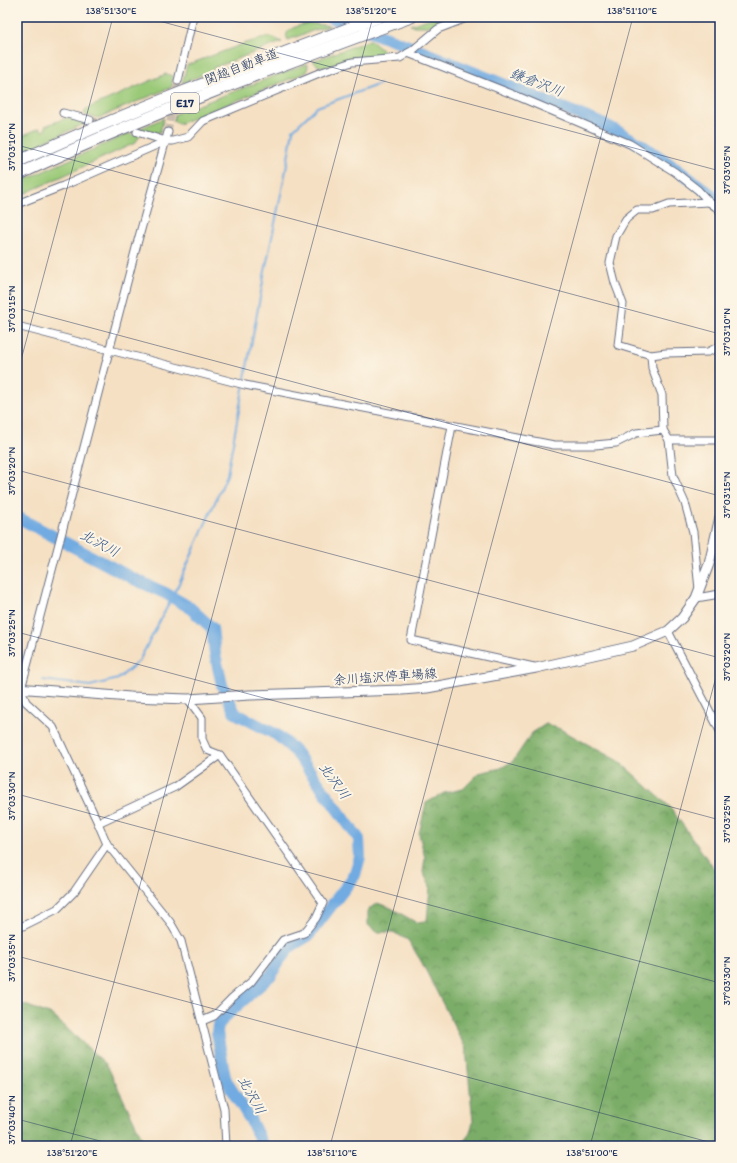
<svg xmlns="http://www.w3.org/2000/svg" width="737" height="1163" viewBox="0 0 737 1163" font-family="Itim,'Klee One',sans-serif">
  <defs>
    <pattern id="forest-crowns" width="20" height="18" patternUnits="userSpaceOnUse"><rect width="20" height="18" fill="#7bad68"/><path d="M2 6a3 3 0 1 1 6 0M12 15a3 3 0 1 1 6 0" fill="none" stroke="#648d59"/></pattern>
  </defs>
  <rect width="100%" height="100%" fill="#fcf5e5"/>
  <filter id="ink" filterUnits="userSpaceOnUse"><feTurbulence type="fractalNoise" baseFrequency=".025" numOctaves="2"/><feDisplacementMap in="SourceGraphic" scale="8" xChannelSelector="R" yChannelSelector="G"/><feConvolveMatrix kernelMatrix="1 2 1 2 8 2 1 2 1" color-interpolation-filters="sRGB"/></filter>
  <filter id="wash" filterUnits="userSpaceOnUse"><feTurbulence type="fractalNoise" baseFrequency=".012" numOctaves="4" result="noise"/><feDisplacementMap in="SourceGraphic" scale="16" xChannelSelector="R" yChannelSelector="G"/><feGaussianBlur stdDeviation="0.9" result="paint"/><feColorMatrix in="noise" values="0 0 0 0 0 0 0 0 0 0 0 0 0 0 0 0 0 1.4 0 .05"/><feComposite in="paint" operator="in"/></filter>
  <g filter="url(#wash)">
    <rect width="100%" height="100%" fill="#f5e0c3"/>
    <!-- green -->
    <g fill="#9ac977" stroke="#5a7c6a">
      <polygon points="434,17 457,17 434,26 413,26 410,25"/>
      <path d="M309,23L330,26L312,31L288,40C281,29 301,25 309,23Z"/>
      <polygon points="268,37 274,38 282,42 213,68 212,71 182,83 187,65 246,43"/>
      <polygon points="370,40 388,55 351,58 324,68 317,65 313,61"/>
      <polygon points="306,64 308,65 307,72 179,124 173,121 175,114"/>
      <polygon points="166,74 173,76 172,87 98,118 85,115 84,111 88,108"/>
      <polygon points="66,118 69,118 86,123 17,154 17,138 40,128 42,131 46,129 45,126"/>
      <polygon points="164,118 160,132 156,133 139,129"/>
      <polygon points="130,133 139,135 140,136 135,143 17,197 17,183"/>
    </g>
    <!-- forest -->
    <g fill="url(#forest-crowns)" stroke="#4b6e63">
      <path d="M546,724L560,729L618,761L630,771L670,807L720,877V1146H454C467,1141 470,1135 473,1121L466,1049L421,961L408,940L393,932H377L368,925V910L377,903L391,908L417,923L427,921L430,886L423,872L425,858L419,834L426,803L444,793L463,789L479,773L501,768L513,761L532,733Z"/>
      <polygon points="17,1002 52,1015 107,1065 146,1146 17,1146"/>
    </g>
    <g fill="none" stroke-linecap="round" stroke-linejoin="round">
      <!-- stream -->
      <polyline stroke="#71abe1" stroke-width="2" points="43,680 90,686 118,679 139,661 176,590 227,475 264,276 286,170 293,130 317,107 380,84"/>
      <!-- river -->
      <g stroke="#71abe1" stroke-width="12">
        <path d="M329,17L406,45L605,125C647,145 683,174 720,201"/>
        <polyline points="17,517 134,579 165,593 189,607 212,628 215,654 222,685 235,713 277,735 295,751 359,839 360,857 355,875 308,936 290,947 282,957 271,975 228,1014 218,1025 217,1032 225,1077 228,1084 250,1119 263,1146"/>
      </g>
    </g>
  </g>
  <g filter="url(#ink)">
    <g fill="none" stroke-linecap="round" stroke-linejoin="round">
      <!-- minor-tunnel -->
      <g stroke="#c9bdaf" stroke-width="7" stroke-dasharray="7 3.5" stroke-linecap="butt">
        <polyline points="90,120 137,132"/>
        <polyline points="168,132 178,81"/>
      </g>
      <defs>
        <g id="minor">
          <polyline points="408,53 517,96 630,144 675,172 698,190 709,202 720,210"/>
          <polyline points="178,81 193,17"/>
          <polyline points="63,113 90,120"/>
          <polyline points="137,132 166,141 173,141 188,137 203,121 319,73 352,62 400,58 413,50 438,29 469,17"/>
          <polyline points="168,132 137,244 21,689 26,702 53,727 98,823 107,844 170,922 181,941 224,1109 226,1146"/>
          <polyline points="17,204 63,186 166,141"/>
          <polyline points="17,326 245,385 554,445 595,445 616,443 636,433 663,430"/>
          <polyline points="651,355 618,345 623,304 615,283 610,263 616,236 626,219 637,210 653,210 669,204 709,202"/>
          <polyline points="452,426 411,640 534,667"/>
          <polyline points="669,440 720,440"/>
          <polyline points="699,589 693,532 685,503 673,476 669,440 663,430 662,395 652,368 651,355 666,353 708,352 720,346"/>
          <polyline points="696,598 720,594"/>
          <polyline points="668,631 720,731"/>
          <polyline points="188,699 202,718 202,739 207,750 220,755 323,903 316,918 304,933 283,940 251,982 232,998 214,1016 202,1021"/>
          <polyline points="98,823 175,787 220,755"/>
          <polyline points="17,929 57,909 74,892 107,844"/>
        </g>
        <polyline id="major" points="17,688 130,697 188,699 250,695 402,690 427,688 536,668 633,646 668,631 682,618 696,598 709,564 720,517"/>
        <g id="highway">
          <path d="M17,162C135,108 257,63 379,17"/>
          <path d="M17,175C146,115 278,66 411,17"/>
        </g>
      </defs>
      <!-- minor casing -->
      <use href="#minor" stroke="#676d81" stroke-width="9"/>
      <!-- major casing -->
      <use href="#major" stroke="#676d81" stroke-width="11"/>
      <!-- highway casing -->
      <use href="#highway" stroke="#676d81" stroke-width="13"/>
      <!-- minor -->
      <use href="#minor" stroke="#fff" stroke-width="7"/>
      <!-- major -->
      <use href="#major" stroke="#fff" stroke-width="9"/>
      <!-- highway -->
      <use href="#highway" stroke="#fff" stroke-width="11"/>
    </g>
  </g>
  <!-- ticks -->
  <path fill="none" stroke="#1b2f5e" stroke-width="1" stroke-opacity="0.45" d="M144,17L720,171M17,145L720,334M17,308L720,496M17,375L113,17M17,470L720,658M17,632L720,820M17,794L720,983M17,956L720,1145M17,1119L119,1146M70,1146L373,17M330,1146L633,17M590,1146L720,662"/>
  <g text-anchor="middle" stroke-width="4" stroke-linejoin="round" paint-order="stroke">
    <!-- shield labels -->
    <rect fill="#fcf5e5" stroke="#5e6a86" stroke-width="1" x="171" y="93" width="28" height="20" rx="3"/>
    <g font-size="12" font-weight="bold" fill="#1b2f5e">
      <text x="185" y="107">E17</text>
    </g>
    <!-- street labels -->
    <g font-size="13" fill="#1b2f5e" stroke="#fcf5e5">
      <text transform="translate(241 66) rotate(-21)" y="5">関越自動車道</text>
      <text transform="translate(385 676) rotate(-4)" y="5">余川塩沢停車場線</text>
    </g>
    <!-- water labels -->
    <g font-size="14" font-style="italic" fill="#355485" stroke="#fcf5e5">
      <text transform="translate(537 82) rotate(21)" y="5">鎌倉沢川</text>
      <text transform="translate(100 543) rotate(28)" y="5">北沢川</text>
      <text transform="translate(335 781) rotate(54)" y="5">北沢川</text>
      <text transform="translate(252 1095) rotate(61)" y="5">北沢川</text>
    </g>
  </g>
  <!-- margin -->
  <rect width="737" height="1163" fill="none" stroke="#fcf5e5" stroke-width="44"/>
  <rect x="22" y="22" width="693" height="1119" fill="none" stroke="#1b2f5e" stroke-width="1.5"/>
  <g font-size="10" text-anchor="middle" fill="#1b2f5e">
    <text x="111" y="14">138°51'30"E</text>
    <text x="371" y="14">138°51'20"E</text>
    <text x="632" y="14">138°51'10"E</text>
    <text transform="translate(11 147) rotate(-90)" y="4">37°03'10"N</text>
    <text transform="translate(726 170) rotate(-90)" y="4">37°03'05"N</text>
    <text transform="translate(11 309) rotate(-90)" y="4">37°03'15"N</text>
    <text transform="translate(726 332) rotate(-90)" y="4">37°03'10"N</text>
    <text transform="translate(11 471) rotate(-90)" y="4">37°03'20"N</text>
    <text transform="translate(726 495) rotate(-90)" y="4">37°03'15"N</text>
    <text transform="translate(11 633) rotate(-90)" y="4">37°03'25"N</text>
    <text transform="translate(726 657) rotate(-90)" y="4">37°03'20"N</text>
    <text transform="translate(11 796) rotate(-90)" y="4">37°03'30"N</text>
    <text transform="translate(726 819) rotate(-90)" y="4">37°03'25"N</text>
    <text transform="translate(11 958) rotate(-90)" y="4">37°03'35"N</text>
    <text transform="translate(726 981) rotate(-90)" y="4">37°03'30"N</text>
    <text transform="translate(11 1120) rotate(-90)" y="4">37°03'40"N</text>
    <text x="72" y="1156">138°51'20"E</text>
    <text x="332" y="1156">138°51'10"E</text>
    <text x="592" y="1156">138°51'00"E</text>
  </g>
</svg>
